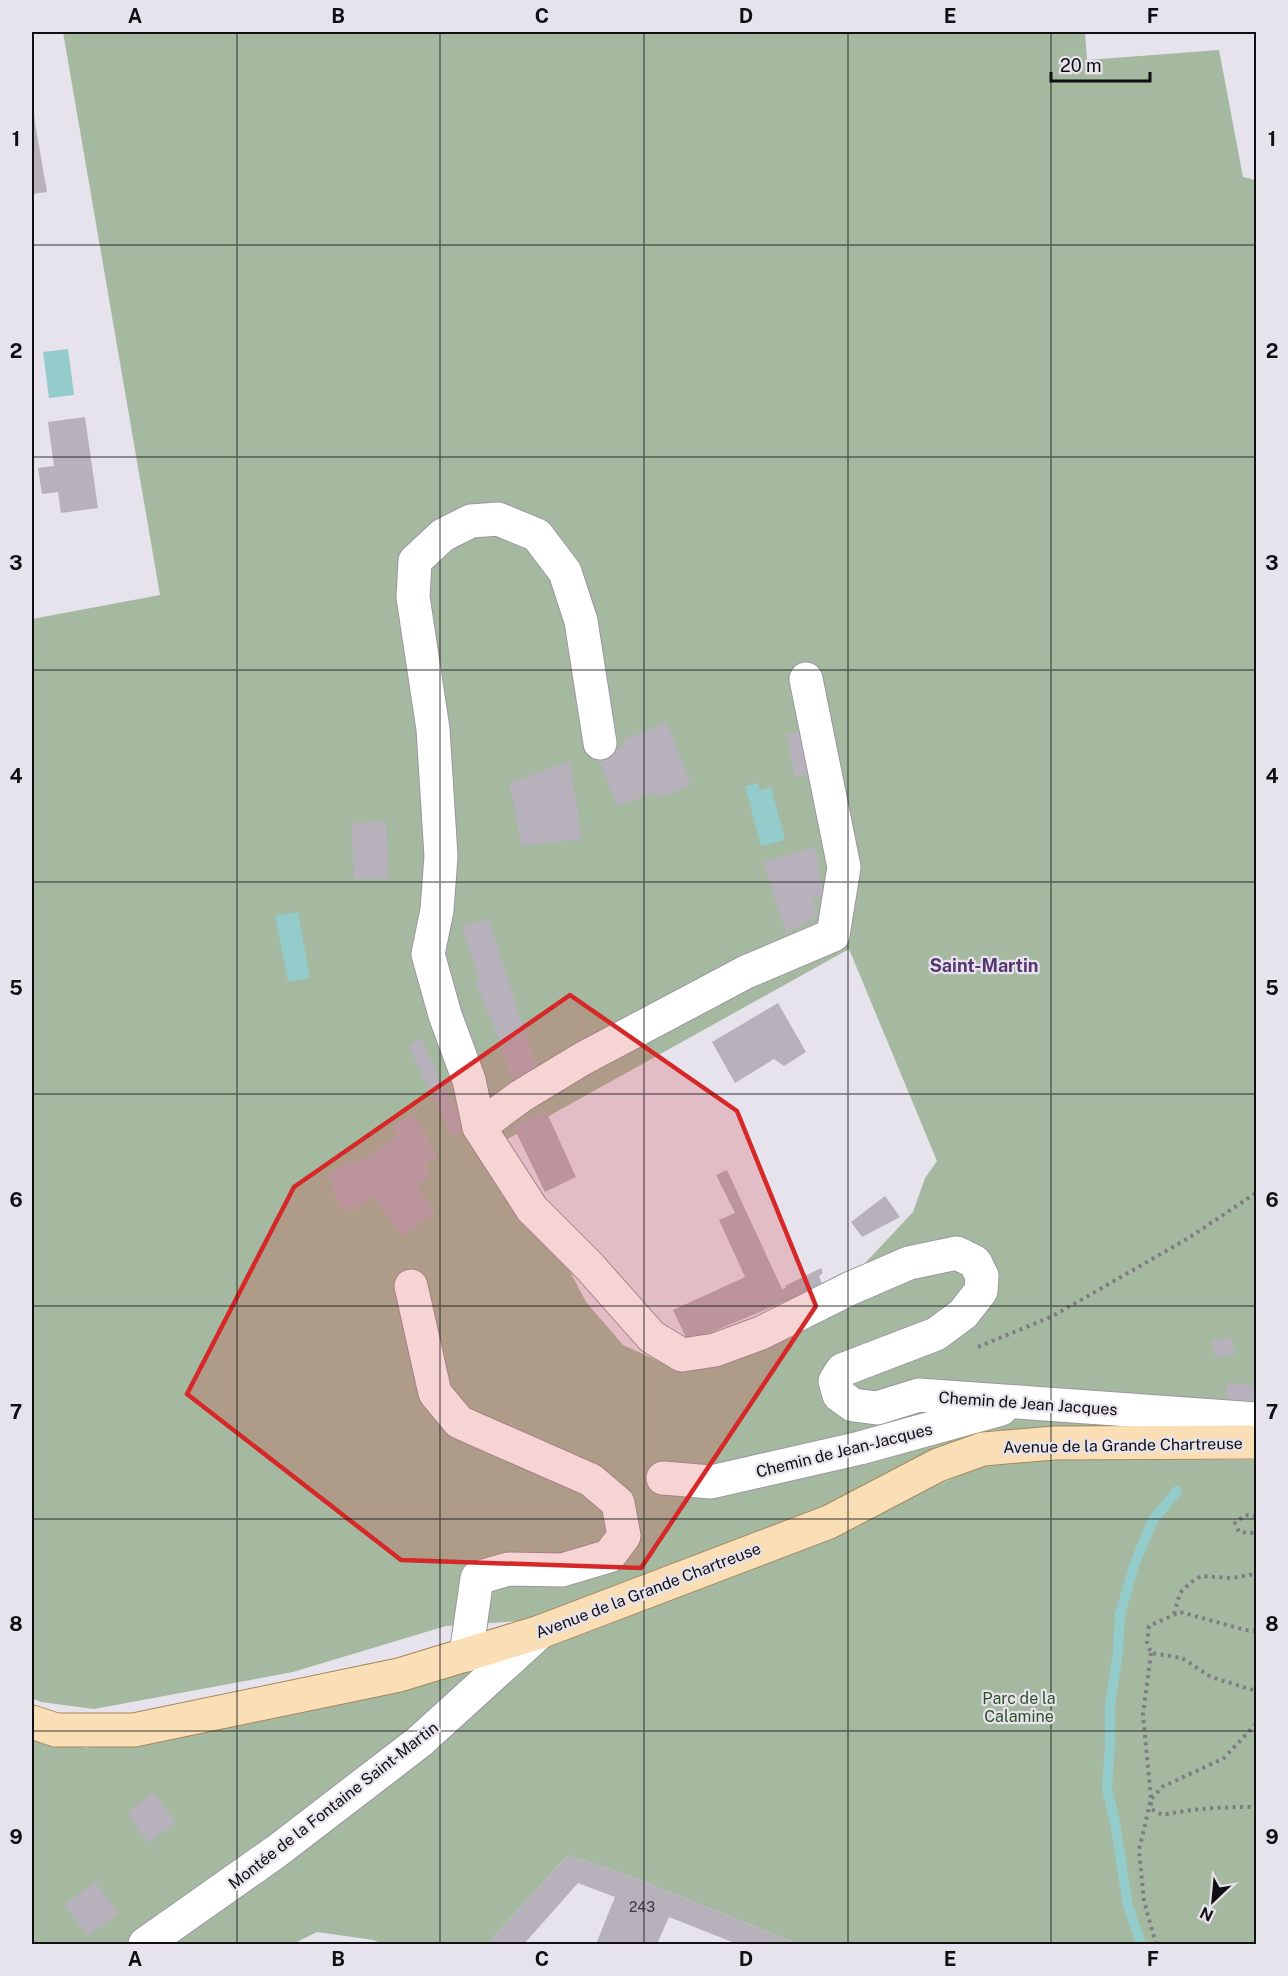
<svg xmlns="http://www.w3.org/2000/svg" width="1288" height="1976" viewBox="0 0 1288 1976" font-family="'Public Sans',sans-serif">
  <rect width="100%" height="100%" fill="#e7e3ed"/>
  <!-- green -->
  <g fill="#a5b9a0" fill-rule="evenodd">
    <path d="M63,32H1085L1087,60L1219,50L1243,177L1256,180V1428L980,1431L815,1516L535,1620L446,1626L293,1672L94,1709L41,1702L32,1698V619L160,595ZM849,949L937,1161L925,1178L913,1212L836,1294L674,1368L623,1345L586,1302L563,1258L525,1226L486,1151Z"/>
    <polygon points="1000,1459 1256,1460 1256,1944 798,1944 625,1874 568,1855 487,1944 383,1944 373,1940 317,1932 293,1944 32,1944 32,1736 85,1748 186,1734 540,1647"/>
  </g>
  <!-- water -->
  <g fill="#94cbcb">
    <polygon points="68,349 74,395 49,398 43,352"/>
    <polygon points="758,783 760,790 771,787 785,840 761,846 745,786"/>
    <polygon points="298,912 310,978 288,982 275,916"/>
  </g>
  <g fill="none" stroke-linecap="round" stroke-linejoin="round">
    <!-- stream -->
    <polyline stroke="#94cbcb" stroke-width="10" points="1141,1944 1128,1906 1115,1822 1107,1789 1110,1743 1110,1704 1118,1652 1120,1614 1135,1563 1153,1520 1177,1491"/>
  </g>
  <!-- building -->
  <g fill="#b6b1ba">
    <polygon points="33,96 35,123 47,192 32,194 32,97"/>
    <polygon points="85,417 98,508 61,513 58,492 42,494 38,468 54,466 48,422"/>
    <polygon points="667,722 691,785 658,798 656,792 617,806 598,758 626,745 623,740"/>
    <polygon points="811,730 819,774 795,777 786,734"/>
    <polygon points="570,761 582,839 522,846 509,783"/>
    <polygon points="386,822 389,879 354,879 351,823"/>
    <polygon points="814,847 820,867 817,867 825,895 813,899 818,915 786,934 763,862"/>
    <polygon points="488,918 539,1074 513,1082 491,1017 489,1018 476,981 479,980 462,927"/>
    <polygon points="778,1003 806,1052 784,1066 774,1059 735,1083 712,1042"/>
    <polygon points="420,1038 465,1127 455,1137 452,1136 408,1046"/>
    <polygon points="546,1111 576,1177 545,1192 513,1126"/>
    <polygon points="414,1115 437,1155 426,1164 430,1176 417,1187 435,1213 402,1236 373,1196 352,1211 350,1208 340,1210 329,1175 330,1172 340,1169 339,1166 367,1157 397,1135 393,1124"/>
    <polygon points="727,1170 782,1289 786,1288 785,1286 821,1268 823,1273 819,1276 826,1293 796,1308 791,1299 688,1342 673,1310 745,1277 719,1220 735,1213 716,1175"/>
    <polygon points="885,1196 900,1217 862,1237 851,1222"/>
    <polygon points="1231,1337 1235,1354 1215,1358 1211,1341"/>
    <polygon points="1226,1383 1256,1385 1256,1404 1225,1403"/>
    <polygon points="153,1793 176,1822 148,1843 127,1813"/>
    <polygon points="568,1855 625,1874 798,1944 737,1944 669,1917 657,1944 596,1944 615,1897 578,1883 524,1944 487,1944"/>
    <polygon points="95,1882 119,1913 88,1936 64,1905"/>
  </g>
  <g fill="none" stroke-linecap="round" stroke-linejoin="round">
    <defs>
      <g id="minor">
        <polyline points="600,743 581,621 565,572 537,535 498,519 471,521 443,535 415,561 413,597 433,729 441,856 437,910 428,954 445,1015 469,1080 479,1127 532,1209 590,1267 652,1337 682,1355 715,1350 761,1333 851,1288 909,1263 957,1253 975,1262 982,1276 981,1291 963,1314 936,1334 842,1370 835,1381 839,1395 853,1405 877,1408 919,1395 1256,1419"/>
        <polyline points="479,1127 521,1096 582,1059 746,972 833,935 844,867 806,679"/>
        <polyline points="411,1286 435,1393 459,1422 591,1480 618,1503 624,1536 609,1556 562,1570 509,1569 477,1578 466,1655"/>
        <polyline points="663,1478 711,1482 860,1448 1001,1409"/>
        <polyline points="145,1944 277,1851 419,1742 540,1632"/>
      </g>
      <polyline id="major" points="32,1722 56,1730 134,1730 399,1675 540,1632 829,1522 938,1465 983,1449 1054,1443 1256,1442"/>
    </defs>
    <!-- minor casing -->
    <use href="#minor" stroke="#9a979f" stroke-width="35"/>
    <!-- major casing -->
    <use href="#major" stroke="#a6875d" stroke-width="35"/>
    <!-- path -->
    <g stroke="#7f7c83" stroke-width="4" stroke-dasharray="3 4.5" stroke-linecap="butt">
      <polyline points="978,1347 1053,1316 1187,1239 1256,1193"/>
      <polyline points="1256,1516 1245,1515 1235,1523 1239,1532 1256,1533"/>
      <polyline points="1174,1614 1180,1593 1190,1583 1201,1576 1231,1578 1256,1574"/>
      <polyline points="1256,1631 1245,1630 1180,1612 1149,1626 1147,1642 1151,1653 1182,1658 1211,1677 1256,1691"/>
      <polyline points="1151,1653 1143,1715 1151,1799 1139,1850 1144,1901 1156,1944"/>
      <path d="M1256,1724L1224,1758L1162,1787L1151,1799V1809L1163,1815C1194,1808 1224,1807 1256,1807"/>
    </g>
    <!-- minor -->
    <use href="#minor" stroke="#fff" stroke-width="33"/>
    <!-- major -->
    <use href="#major" stroke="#fadeb6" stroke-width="33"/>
  </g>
  <!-- marked area -->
  <path fill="#d62828" fill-opacity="0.2" stroke="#d62828" stroke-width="4.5" stroke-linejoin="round" d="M570,995L737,1111L816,1306L641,1568L401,1560L187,1394L294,1187Z"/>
  <!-- grid -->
  <path fill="none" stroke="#100f12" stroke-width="1.5" stroke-opacity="0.55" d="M237,32V1944M440,32V1944M644,32V1944M848,32V1944M1051,32V1944M32,245H1256M32,457H1256M32,670H1256M32,882H1256M32,1094H1256M32,1306H1256M32,1519H1256M32,1731H1256"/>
  <g text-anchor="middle" stroke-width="4.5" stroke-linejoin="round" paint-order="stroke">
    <!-- number labels -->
    <g font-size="14" fill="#3a383c">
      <text x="642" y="1912">243</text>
    </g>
    <!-- street labels -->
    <g font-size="16" fill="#100f12" stroke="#e7e3ed">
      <text transform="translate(1028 1403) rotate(4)" y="6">Chemin de Jean Jacques</text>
      <text transform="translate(1123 1445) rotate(-1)" y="6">Avenue de la Grande Chartreuse</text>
      <text transform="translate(844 1450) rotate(-14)" y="6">Chemin de Jean-Jacques</text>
      <text transform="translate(648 1590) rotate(-21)" y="6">Avenue de la Grande Chartreuse</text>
      <text transform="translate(333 1805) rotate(-38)" y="6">Montée de la Fontaine Saint-Martin</text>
    </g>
    <!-- park labels -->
    <g font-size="16" fill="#2c5324" stroke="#e7e3ed">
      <text x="1019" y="1704">Parc de la<tspan x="1019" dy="18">Calamine</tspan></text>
    </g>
    <!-- neighbourhood labels -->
    <g font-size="18" font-weight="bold" fill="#583771" stroke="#e7e3ed">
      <text x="984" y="972">Saint-Martin</text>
    </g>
  </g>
  <!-- border -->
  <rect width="1288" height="1976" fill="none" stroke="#e7e3ed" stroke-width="66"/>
  <!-- north arrow -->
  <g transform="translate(1213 1901) rotate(206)" stroke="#e7e3ed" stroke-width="4.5" paint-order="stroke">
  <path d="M0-4.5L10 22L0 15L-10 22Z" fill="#100f12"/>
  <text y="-9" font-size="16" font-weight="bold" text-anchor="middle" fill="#100f12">N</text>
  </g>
  <!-- scale -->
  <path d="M1051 72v9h99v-9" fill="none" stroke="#100f12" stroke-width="3"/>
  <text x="1060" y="72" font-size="18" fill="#100f12" stroke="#e7e3ed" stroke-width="4.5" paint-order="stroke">20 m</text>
  <rect x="33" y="33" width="1222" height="1910" fill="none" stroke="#100f12" stroke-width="2"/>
  <g font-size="20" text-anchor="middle" font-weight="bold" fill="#100f12">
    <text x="135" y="23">A</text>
    <text x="338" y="23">B</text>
    <text x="542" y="23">C</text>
    <text x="746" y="23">D</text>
    <text x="950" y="23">E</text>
    <text x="1153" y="23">F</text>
    <text x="16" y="146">1</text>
    <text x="1272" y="146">1</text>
    <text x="16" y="358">2</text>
    <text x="1272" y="358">2</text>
    <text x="16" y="570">3</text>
    <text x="1272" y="570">3</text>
    <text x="16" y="783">4</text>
    <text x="1272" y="783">4</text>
    <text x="16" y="995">5</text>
    <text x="1272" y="995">5</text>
    <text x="16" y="1207">6</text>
    <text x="1272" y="1207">6</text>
    <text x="16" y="1419">7</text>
    <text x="1272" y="1419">7</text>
    <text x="16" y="1631">8</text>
    <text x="1272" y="1631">8</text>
    <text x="16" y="1844">9</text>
    <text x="1272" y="1844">9</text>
    <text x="135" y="1966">A</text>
    <text x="338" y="1966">B</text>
    <text x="542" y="1966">C</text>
    <text x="746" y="1966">D</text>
    <text x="950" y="1966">E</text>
    <text x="1153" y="1966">F</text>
  </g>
</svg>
